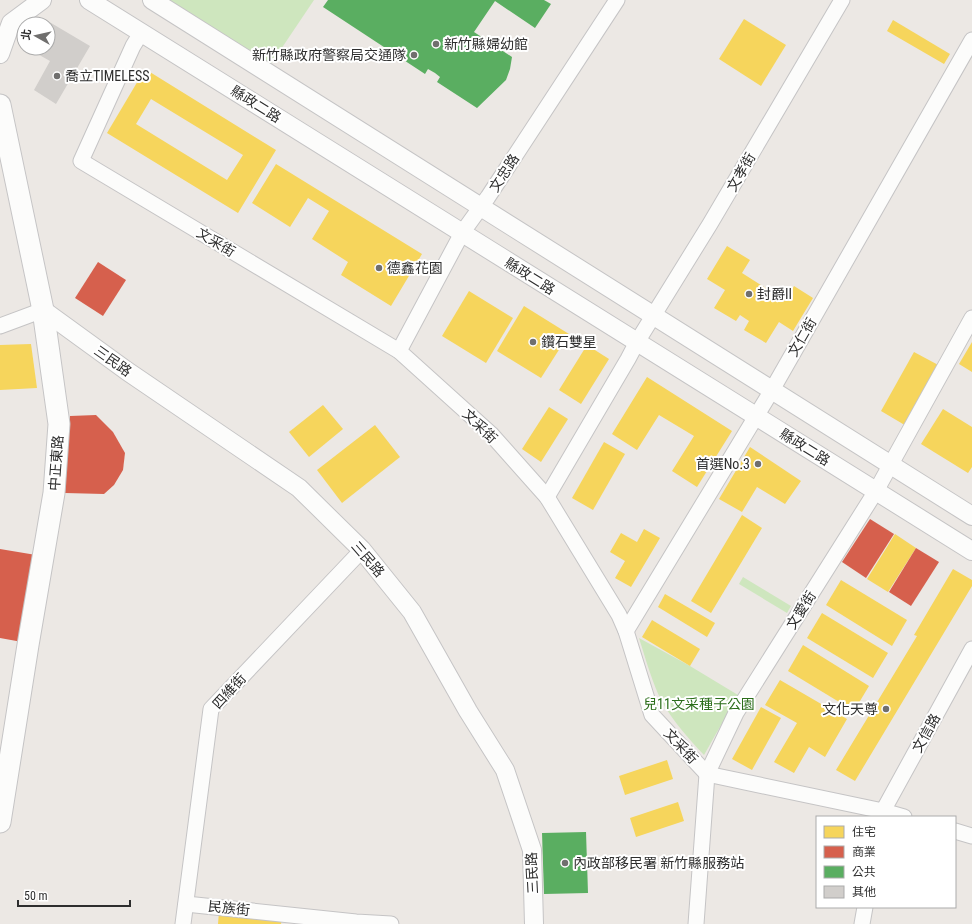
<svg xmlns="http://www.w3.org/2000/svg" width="972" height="924" viewBox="0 0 972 924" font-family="'Roboto Condensed','Noto Sans TC',sans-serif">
  <rect width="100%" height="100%" fill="#ece8e4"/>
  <!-- green -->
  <g fill="#cee6be">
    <polygon points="167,0 314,0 271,64"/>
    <polygon points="743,577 791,606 787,613 739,584"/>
    <path d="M639,638L690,666L738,695L704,755C689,739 673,721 662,702C652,682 646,660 639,638Z"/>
  </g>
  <!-- homes -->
  <g fill="#f6d55c" fill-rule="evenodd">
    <polygon points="744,19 786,45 761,86 719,59"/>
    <polygon points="893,20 950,54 944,64 887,31"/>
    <path d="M145,69L276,150L238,213L107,133ZM151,99L243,155L227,180L136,124Z"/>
    <polygon points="276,164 422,254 391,306 341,275 348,262 312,239 329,211 308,198 290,227 252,203"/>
    <polygon points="727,246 750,260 742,273 786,301 794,286 813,298 793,331 779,322 766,343 744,330 749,321 740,315 736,321 714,308 725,290 707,279"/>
    <polygon points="469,291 513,318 486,363 442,336"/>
    <polygon points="524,306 569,334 541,378 497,351"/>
    <polygon points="972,342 972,372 959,364"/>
    <polygon points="31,344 37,388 0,390 0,345"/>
    <polygon points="587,345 609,359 581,404 559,390"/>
    <polygon points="914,352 942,367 908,427 881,411"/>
    <polygon points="647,377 732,431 697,487 672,471 694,436 659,415 637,450 612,434"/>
    <polygon points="323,405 343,429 309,457 289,432"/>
    <polygon points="549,407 568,419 541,462 522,449"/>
    <polygon points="943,409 972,427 972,467 968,473 921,444"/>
    <polygon points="375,425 400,457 342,503 317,470"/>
    <polygon points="604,442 625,454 593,510 572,498"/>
    <polygon points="750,447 801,481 785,504 757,487 742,512 719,499"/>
    <polygon points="742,515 762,528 711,613 691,601"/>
    <polygon points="644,529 660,538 631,587 615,578 625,561 610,552 621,533 637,542"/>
    <polygon points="895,534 916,548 888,592 867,579"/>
    <polygon points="953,569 972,580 972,586 855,781 836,770 917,636 914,635"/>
    <polygon points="841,580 907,620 892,646 826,605"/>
    <polygon points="665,594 715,623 707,637 658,607"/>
    <polygon points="822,613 888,653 873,678 807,638"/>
    <polygon points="652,620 700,649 690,666 642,637"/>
    <polygon points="803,645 869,686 854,711 788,671"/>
    <polygon points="780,680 847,719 825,757 809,747 794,773 774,762 797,723 765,705"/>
    <polygon points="761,707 781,718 752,770 732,759"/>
    <polygon points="667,760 673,779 625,795 619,776"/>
    <polygon points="678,802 684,821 636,837 630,818"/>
    <polygon points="219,912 282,918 281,924 218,924"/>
  </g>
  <!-- shops -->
  <g fill="#d6604d">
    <polygon points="98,262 126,280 103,316 75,298"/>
    <polygon points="96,415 113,432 125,453 123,470 114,485 104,494 65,493 70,416"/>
    <polygon points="870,519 894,534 866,578 842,562"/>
    <polygon points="916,548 939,562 911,606 889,592"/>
    <polygon points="0,549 36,555 22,642 0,638"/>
  </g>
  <!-- public -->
  <g fill="#5aae61">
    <polygon points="328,0 544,0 551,4 535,28 495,1 474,32 512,57 510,69 506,80 477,108 437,82 440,77 435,73 428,69 425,74 323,7"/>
    <polygon points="586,832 588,893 544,894 542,833"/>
  </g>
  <!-- building -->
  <polygon fill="#d1cecb" points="46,20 90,46 56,104 34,90 50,61 27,48 48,48 48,24 43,24"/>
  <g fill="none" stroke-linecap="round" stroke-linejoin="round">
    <defs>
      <g id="minor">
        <polyline points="141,33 133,46 81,161 399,351 491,434 547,497 619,615 626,631 652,715 707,774 883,811 904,817"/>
        <polyline points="0,326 43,310"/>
        <polyline points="399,351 462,233 488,197 617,0"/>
        <polyline points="547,497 628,359 637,342 710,224 842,0"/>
        <polyline points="626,631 772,390 972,40"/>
        <polyline points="882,817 883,811 972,649"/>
        <polyline points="955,831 972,836"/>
        <polyline points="186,904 356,922 391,924"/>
        <polyline points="183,924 211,709 362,550"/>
        <polyline points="696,924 707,774 736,713 876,491 972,318"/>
        <polyline points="862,924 865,907"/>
      </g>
      <g id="tertiary">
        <polyline points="89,0 972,551"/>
        <polyline points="152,0 972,516"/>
        <polyline points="0,54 11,23 42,0"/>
        <polyline points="43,310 127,371 299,488 362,550 412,612 468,711 505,770 532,850 534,924"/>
      </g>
      <polyline id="secondary" points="0,105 43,310 59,424 54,493 28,645 0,822"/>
    </defs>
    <!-- minor casing -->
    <use href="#minor" stroke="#c5c4c5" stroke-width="17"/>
    <!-- tertiary casing -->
    <use href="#tertiary" stroke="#c5c4c5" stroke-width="20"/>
    <!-- secondary casing -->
    <use href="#secondary" stroke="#c5c4c5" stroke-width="23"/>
    <!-- minor -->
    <use href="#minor" stroke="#fcfcfb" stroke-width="15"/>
    <!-- tertiary -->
    <use href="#tertiary" stroke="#fcfcfb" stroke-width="18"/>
    <!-- secondary -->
    <use href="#secondary" stroke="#fcfcfb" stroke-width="21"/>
  </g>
  <!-- markers -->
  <g fill="#706f6e" stroke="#fff" stroke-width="1.5">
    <circle cx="436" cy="44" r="4"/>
    <circle cx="414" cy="55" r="4"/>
    <circle cx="57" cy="76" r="4"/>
    <circle cx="379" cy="268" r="4"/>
    <circle cx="749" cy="294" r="4"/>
    <circle cx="533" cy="342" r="4"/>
    <circle cx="758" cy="464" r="4"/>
    <circle cx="886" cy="709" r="4"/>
    <circle cx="565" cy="863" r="4"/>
  </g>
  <g text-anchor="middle" stroke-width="4" stroke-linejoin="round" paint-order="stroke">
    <!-- poi labels -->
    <g font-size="14" fill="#2e2e2e" stroke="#fff" text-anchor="start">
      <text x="444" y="49">新竹縣婦幼館</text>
      <text x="406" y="60" text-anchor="end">新竹縣政府警察局交通隊</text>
      <text x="65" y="81">喬立TIMELESS</text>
      <text x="387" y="273">德鑫花園</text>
      <text x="757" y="299">封爵II</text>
      <text x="541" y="347">鑽石雙星</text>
      <text x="750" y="469" text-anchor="end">首選No.3</text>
      <text x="878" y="714" text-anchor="end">文化天尊</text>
      <text x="573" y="868">內政部移民署 新竹縣服務站</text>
    </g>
    <!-- street labels -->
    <g font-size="14" fill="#2e2e2e" stroke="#fff">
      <text transform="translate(256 104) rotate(32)" y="5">縣政二路</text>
      <text transform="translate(741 172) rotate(-60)" y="5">文孝街</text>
      <text transform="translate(504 173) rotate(-57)" y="5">文忠路</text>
      <text transform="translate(216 242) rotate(31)" y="5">文采街</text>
      <text transform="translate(530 276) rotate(32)" y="5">縣政二路</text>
      <text transform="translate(802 337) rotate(-60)" y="5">文仁街</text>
      <text transform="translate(113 361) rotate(35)" y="5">三民路</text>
      <text transform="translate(480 426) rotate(44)" y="5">文采街</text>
      <text transform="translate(805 447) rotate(32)" y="5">縣政二路</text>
      <text transform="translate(56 463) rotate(-86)" y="5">中正東路</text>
      <text transform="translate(368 559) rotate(49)" y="5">三民路</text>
      <text transform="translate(801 610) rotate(-58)" y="5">文愛街</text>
      <text transform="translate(229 691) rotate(-48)" y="5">四維街</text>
      <text transform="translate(926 733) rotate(-61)" y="5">文信路</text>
      <text transform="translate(681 746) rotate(47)" y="5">文采街</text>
      <text transform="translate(532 873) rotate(-93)" y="5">三民路</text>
      <text transform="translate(229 908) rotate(6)" y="5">民族街</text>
    </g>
    <!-- park labels -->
    <g font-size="14" fill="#2c6e1b" stroke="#fff">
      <text x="699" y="709">兒11文采種子公園</text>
    </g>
  </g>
  <!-- legend -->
  <rect x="816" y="816" width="140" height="92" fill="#ffffff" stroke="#ababab"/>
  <rect x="824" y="826" width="20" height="12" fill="#f6d55c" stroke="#ababab"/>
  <text x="852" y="836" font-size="12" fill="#2e2e2e">住宅</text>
  <rect x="824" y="846" width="20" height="12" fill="#d6604d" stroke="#ababab"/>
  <text x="852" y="856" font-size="12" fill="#2e2e2e">商業</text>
  <rect x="824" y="866" width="20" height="12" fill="#5aae61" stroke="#ababab"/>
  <text x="852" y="876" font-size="12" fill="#2e2e2e">公共</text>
  <rect x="824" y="886" width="20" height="12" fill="#d1cecb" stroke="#ababab"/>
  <text x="852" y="896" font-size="12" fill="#2e2e2e">其他</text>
  <!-- north arrow -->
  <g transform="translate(36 36) rotate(278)"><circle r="19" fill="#ffffff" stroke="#ababab"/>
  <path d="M0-3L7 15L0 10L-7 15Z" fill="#706f6e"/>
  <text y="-6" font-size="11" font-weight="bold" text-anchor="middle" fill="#2e2e2e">北</text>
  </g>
  <!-- scale -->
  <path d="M18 900v6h112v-6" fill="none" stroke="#2e2e2e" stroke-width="2"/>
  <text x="24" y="900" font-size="12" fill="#2e2e2e" stroke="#ffffff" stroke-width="3" paint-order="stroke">50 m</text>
</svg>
